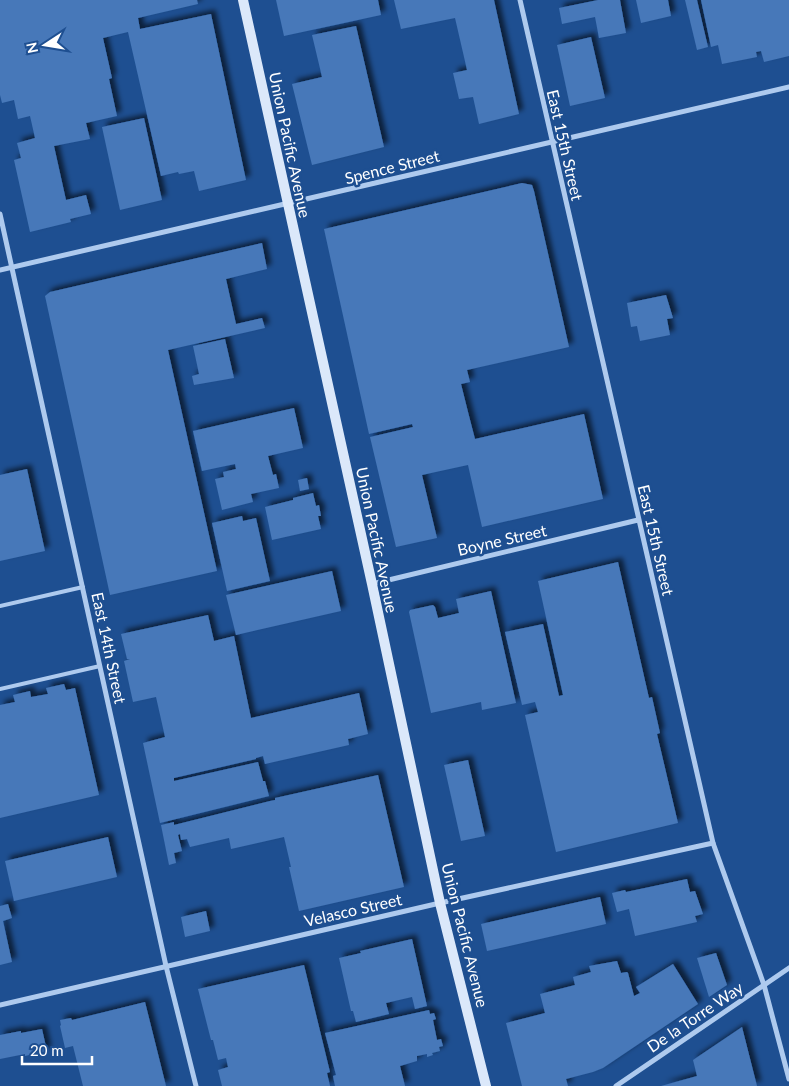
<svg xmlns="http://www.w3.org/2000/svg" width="789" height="1086" viewBox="0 0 789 1086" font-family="Lato,sans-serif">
  <defs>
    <filter id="shadow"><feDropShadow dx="4.5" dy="-4.5" stdDeviation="2.5" flood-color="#0009"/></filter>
  </defs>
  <rect width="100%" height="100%" fill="#1e4f91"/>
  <!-- building -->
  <g fill="#4678b9" filter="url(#shadow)">
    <polygon points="0,0 197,0 198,4 138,18 140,29 211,14 246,180 199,191 194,171 179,174 178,172 161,176 128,32 103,38 112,78 109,79 117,116 86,123 90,139 54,146 66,200 86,195 91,214 70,219 71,222 30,232 14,160 21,158 17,143 35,138 30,116 18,119 14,100 2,103 0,95"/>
    <polygon points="276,0 378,0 381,15 284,36"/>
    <polygon points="394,0 494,0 519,114 479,124 473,97 459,99 453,73 467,70 455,18 401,29"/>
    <polygon points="598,0 620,0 626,33 599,38 595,17 562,24 559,8"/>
    <polygon points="636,0 668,0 671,16 641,23"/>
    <polygon points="685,0 697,0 708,47 697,50"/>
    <polygon points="701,0 789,0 789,56 764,62 761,51 756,52 757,57 722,64 718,45 711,47"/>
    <polygon points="356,26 384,147 312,165 292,84 322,77 312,35"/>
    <polygon points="591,37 605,98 570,106 557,45"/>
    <polygon points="144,118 162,200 120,210 102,127"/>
    <polygon points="522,183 532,185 534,191 569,347 467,370 470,382 461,384 468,412 475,439 584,414 603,499 482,527 468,465 422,475 437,538 396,547 370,437 413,427 412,424 369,434 324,229"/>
    <polygon points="262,243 267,269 226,279 236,324 262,318 265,328 168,350 217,571 110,595 45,296 50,292"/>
    <polygon points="666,295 673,318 667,319 670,335 640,341 637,326 631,327 627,303"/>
    <polygon points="225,339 234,378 194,385 192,376 199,374 193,346"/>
    <polygon points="294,408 303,448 268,456 273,475 276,474 279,488 251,494 253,502 222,510 215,479 224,477 223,472 236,469 235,464 202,471 193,431"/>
    <polygon points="27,469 45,551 0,561 0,475"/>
    <polygon points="307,478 309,489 300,491 298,480"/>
    <polygon points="313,493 316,506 319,505 321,516 318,516 321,529 272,540 265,507 293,500 293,498"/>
    <polygon points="242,516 243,521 256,518 270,581 227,591 212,523"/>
    <polygon points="618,562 649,698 652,697 660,733 657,734 678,823 556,852 525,715 538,712 535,702 522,705 505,632 543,624 559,696 563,695 538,581"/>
    <polygon points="332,571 341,611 236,635 226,595"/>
    <polygon points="491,591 516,703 482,710 481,702 431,713 409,612 410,610 433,605 435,607 438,618 459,613 456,599"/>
    <polygon points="208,615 214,641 234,636 251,718 359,693 368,734 348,739 349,745 265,764 263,756 256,758 256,759 174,778 174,781 258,762 263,781 265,781 269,796 160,823 143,743 165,737 156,697 133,702 124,661 130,659 127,659 121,634"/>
    <polygon points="64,684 66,690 75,688 99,795 0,818 0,705 15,702 13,695 30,691 31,697 48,694 46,688"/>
    <polygon points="468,760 485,836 461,841 444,765"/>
    <polygon points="378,775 404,887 299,911 289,867 291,867 284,837 231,849 229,838 190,847 187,839 181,840 180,834 178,835 182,851 174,853 176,863 169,865 161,825 174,822 174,825 270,801 275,800 275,798"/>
    <polygon points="108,837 117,877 14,901 5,861"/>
    <polygon points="687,879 690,892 695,891 703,914 695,916 697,922 635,936 629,909 617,912 612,893 625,890 626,892"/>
    <polygon points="600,897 606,924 487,951 481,924"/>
    <polygon points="8,904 12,918 3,921 12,962 0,965 0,906"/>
    <polygon points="206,911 210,931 185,937 181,917"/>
    <polygon points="412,939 427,1006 415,1009 412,997 386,1003 389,1014 356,1022 353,1011 351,1011 339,958 361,953 360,951"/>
    <polygon points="716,953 727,985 709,997 697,958"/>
    <polygon points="617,961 621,973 627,972 628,973 634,996 640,993 636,987 673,964 698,1004 603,1068 593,1072 566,1079 568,1086 522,1086 506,1023 545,1013 540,994 575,985 573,977 591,972 589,966"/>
    <polygon points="304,965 330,1072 327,1073 330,1086 222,1086 218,1070 228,1067 226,1058 218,1060 213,1040 211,1040 198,989"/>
    <polygon points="145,1002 166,1086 83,1086 73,1046 65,1048 60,1026 61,1025 60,1020 71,1018 72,1020"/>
    <polygon points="429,1010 430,1014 434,1013 436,1019 433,1020 437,1040 441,1039 443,1046 439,1047 440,1051 432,1053 433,1055 427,1057 427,1054 417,1056 417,1061 400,1066 405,1086 335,1086 333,1076 336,1075 325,1033"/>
    <polygon points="742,1027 757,1086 661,1086 697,1076 693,1060"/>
    <polygon points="42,1029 47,1051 25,1056 25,1054 0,1059 0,1035 21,1031 21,1033"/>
  </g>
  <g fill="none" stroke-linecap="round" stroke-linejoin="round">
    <!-- lane -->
    <g stroke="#aecaee" stroke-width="4">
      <polyline points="0,606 83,587"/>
      <polyline points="0,689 100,666"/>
    </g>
    <!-- street -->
    <g stroke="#aecaee" stroke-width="5">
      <polyline points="520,0 713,843 764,985 789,1079"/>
      <polyline points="0,214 166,966 196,1086"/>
      <path d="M0,270C263,210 526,147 789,87"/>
      <polyline points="372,584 638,520"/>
      <polyline points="0,1005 440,903 713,843"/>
      <polyline points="616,1086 789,968"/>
    </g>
    <!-- secondary -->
    <polyline stroke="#dbe8fa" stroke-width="10" points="243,0 372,584 440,903 486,1086"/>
  </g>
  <g text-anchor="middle" stroke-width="5" stroke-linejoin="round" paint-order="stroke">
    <!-- street labels -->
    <g font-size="16" fill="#fff" stroke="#1e4f91">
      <text transform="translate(290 145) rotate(78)" y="6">Union Pacific Avenue</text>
      <text transform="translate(565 145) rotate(77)" y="6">East 15th Street</text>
      <text transform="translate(392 167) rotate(-14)" y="6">Spence Street</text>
      <text transform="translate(377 540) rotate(78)" y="6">Union Pacific Avenue</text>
      <text transform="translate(502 540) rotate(-13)" y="6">Boyne Street</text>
      <text transform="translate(656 540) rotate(77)" y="6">East 15th Street</text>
      <text transform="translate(109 648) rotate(78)" y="6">East 14th Street</text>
      <text transform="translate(353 910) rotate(-13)" y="6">Velasco Street</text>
      <text transform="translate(465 935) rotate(76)" y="6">Union Pacific Avenue</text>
      <text transform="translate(695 1017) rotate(-34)" y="6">De la Torre Way</text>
    </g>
  </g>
  <!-- north arrow -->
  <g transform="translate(45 45) rotate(258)" stroke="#1e4f91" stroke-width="4" paint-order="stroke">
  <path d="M0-4L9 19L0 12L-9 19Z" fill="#ffffff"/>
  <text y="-8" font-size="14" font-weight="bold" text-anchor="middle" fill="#ffffff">N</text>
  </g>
  <!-- scale -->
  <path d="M22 1056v8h70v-8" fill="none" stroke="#ffffff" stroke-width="2.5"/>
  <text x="30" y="1056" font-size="15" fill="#ffffff" stroke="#1e4f91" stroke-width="4" paint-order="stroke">20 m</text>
</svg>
